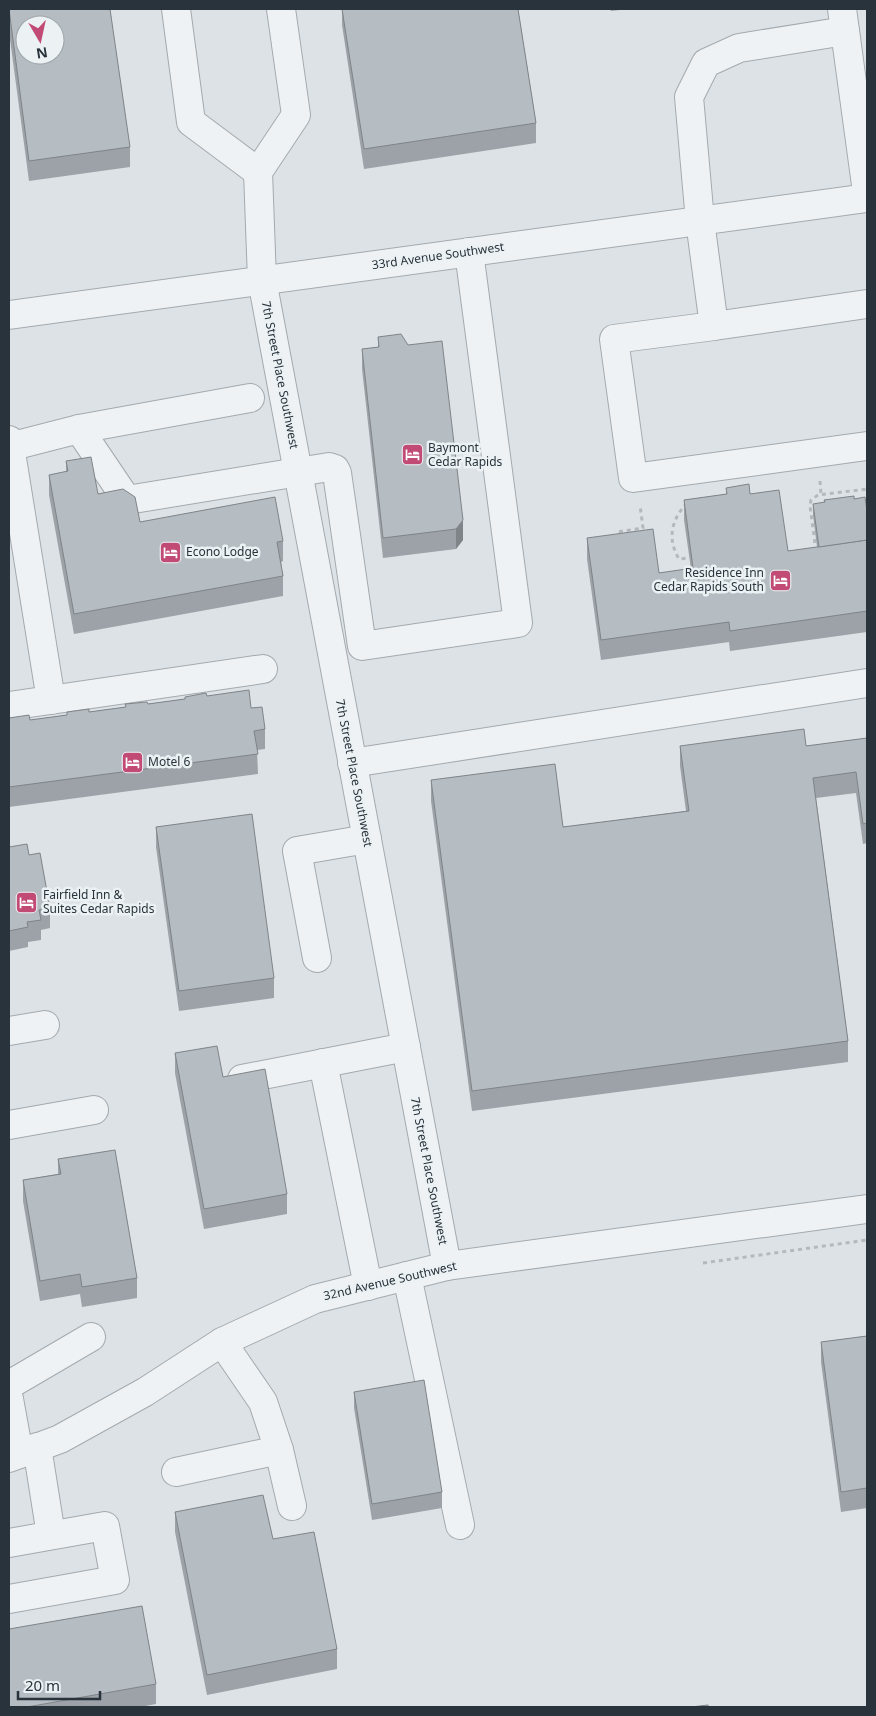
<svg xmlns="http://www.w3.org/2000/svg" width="876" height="1716" viewBox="0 0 876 1716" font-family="'Noto Sans',sans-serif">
  <rect width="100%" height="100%" fill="#dde2e6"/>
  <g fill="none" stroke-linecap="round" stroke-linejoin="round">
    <defs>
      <g id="minor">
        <polyline points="176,9 191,122 258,172"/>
        <polyline points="281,9 296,115 258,172 262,280 447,1266"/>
        <polyline points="842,9 867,192"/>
        <polyline points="845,31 739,48 706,63 689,97 700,221 714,326 614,339 633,478 867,446"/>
        <polyline points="9,315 867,198"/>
        <polyline points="714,326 867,304"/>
        <polyline points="79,429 127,500 329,467 335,469 337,473 362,646 518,623 469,252"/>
        <polyline points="9,440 51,700"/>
        <polyline points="9,447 79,429 250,398"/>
        <polyline points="9,706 263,669"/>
        <polyline points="352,763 867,683"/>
        <polyline points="317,958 297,851 367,839"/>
        <polyline points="9,1031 45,1025"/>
        <polyline points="323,1063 368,1286"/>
        <polyline points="242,1079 406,1047"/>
        <polyline points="9,1125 94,1110"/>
        <polyline points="407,1276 460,1525"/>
        <polyline points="222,1342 263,1402 279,1450 292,1506"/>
        <polyline points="9,1385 91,1337"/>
        <polyline points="9,1399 19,1454"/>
        <polyline points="37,1447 51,1535"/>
        <polyline points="9,1458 60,1439 145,1392 222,1342 315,1299 447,1266 867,1209"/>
        <polyline points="176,1472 279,1450"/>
        <polyline points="9,1543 105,1526 115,1580 9,1599"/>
      </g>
    </defs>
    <!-- minor casing -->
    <use href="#minor" stroke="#a3aaaf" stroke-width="30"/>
    <!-- path -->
    <g stroke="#b3b9bc" stroke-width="3" stroke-dasharray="4 4" stroke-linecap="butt">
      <polyline points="820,481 821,495"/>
      <path d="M687,503C671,520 667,539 679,559L689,558"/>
      <polyline points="618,538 617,532 643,528 640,505"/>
      <polyline points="816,551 810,506 811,500 818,495 867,489"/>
      <polyline points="703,1263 867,1240"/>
    </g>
    <!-- minor -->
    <use href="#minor" stroke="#eff2f4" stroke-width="28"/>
  </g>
  <!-- wall -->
  <g fill="#9ca2a7">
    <polygon points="9,9 130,147 130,167 29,181 9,32"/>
    <polygon points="342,9 518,9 536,123 536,143 364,169 342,25"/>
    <polygon points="610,9 629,9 611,11"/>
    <polygon points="378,337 463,540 456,549 383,558 362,369 362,349 378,347"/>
    <polygon points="66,461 98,494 140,522 283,541 283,561 281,562 283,576 283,596 74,634 49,495 49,475 66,472"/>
    <polygon points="726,488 750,494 788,551 817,547 813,515 813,504 824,503 824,500 854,499 867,511 867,632 730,651 729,642 601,660 587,559 587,538 659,573 691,569 684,520 684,500 726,494"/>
    <polygon points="207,696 251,708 265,729 265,749 257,750 258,774 9,807 9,718 30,720 67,715 67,712 89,712"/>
    <polygon points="867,738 867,843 863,844 856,793 816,798 848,1041 848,1062 472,1111 431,801 431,780 563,827 686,811 680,766 680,746 806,746"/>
    <polygon points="156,827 274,978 274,998 179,1011 156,847"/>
    <polygon points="9,847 29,855 50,908 50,928 41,930 41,940 28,942 28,947 9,951"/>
    <polygon points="175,1053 287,1194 287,1214 204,1229 175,1073"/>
    <polygon points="58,1159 137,1278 137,1298 82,1307 80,1294 40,1301 23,1201 23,1180 58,1174"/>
    <polygon points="867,1336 867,1508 841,1512 821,1362 821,1342"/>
    <polygon points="354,1392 442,1492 442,1508 372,1520 354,1408"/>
    <polygon points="175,1512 273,1539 337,1649 337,1669 207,1695 175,1532"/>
    <polygon points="156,1684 156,1704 140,1707 9,1707"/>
  </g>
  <!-- shaded-wall -->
  <polygon fill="#7f8488" points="463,520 463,540 456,549 456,529"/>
  <!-- building -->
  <g fill="#b5bcc2" stroke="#7f8488" fill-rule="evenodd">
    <path d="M9,9H110L130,147L29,161ZM25,25H55V55H25Z"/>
    <polygon points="342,9 518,9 536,123 364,149"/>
    <polygon points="401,334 408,345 442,341 463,520 456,529 383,538 362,349 379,347 378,337"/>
    <polygon points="91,457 98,494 123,489 135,497 140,522 275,497 283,541 277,542 283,576 74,614 49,475 68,471 66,461"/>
    <polygon points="749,484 750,494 779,490 788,551 867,540 867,611 730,631 729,622 601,640 587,538 653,529 659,573 693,568 684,500 727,494 726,488"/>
    <polygon points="854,496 854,499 865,497 867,511 867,540 819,547 813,504 825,502 824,500"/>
    <polygon points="249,690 251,708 262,707 265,729 254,731 258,754 9,787 9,718 29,715 30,720 67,715 67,712 89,709 89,712 126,707 125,704 147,702 148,704 185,699 185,697 206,693 207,696"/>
    <polygon points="804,729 806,746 867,738 867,823 863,824 856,772 813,778 848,1041 472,1091 431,780 555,764 563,827 689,811 680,746"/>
    <polygon points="252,814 274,978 179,991 156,827"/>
    <polygon points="27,844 29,855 40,853 50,908 39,910 41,920 27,922 28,927 9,931 9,847"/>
    <polygon points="217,1046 223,1077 265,1069 287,1194 204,1209 175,1053"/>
    <polygon points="115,1150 137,1278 82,1287 80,1274 40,1281 23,1180 61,1174 58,1159"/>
    <polygon points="867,1336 867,1488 841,1492 821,1342"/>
    <polygon points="424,1380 442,1492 372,1504 354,1392"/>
    <polygon points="263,1495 273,1539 314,1532 337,1649 207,1675 175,1512"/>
    <polygon points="142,1606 156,1684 27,1707 9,1707 9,1629"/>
    <polygon points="708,1705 709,1707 691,1707"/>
  </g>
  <!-- icons -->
  <defs>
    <symbol id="hotel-square" viewBox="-11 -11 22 22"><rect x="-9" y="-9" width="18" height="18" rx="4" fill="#c24b75" stroke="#ecf1f4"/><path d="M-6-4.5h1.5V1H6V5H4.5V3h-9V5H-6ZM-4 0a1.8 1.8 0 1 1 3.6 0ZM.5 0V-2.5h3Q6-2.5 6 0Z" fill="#fff"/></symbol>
  </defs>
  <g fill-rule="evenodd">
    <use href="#hotel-square" x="400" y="442" width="25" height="25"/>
    <use href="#hotel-square" x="158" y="540" width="25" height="25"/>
    <use href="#hotel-square" x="768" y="568" width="25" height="25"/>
    <use href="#hotel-square" x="120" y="750" width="25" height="25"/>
    <use href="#hotel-square" x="14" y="890" width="25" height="25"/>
  </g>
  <g text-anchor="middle" stroke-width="5" stroke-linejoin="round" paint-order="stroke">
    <!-- street labels -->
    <g font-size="12" fill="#28333b" stroke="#ecf1f4">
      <text transform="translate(438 256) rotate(-8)" y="4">33rd Avenue Southwest</text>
      <text transform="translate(280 375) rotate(79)" y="4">7th Street Place Southwest</text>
      <text transform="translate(354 773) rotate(79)" y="4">7th Street Place Southwest</text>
      <text transform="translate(429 1171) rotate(79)" y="4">7th Street Place Southwest</text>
      <text transform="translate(390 1281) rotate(-13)" y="4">32nd Avenue Southwest</text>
    </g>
    <!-- poi labels -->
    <g font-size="12" fill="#28333b" stroke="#ecf1f4" text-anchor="start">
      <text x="428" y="452">Baymont<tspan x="428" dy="14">Cedar Rapids</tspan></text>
      <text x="186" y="556">Econo Lodge</text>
      <text x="764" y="577" text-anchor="end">Residence Inn<tspan x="764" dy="14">Cedar Rapids South</tspan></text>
      <text x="148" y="766">Motel 6</text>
      <text x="43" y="899">Fairfield Inn &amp;<tspan x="43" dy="14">Suites Cedar Rapids</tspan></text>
    </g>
  </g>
  <!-- border -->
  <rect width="876" height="1716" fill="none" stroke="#28333b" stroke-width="20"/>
  <!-- north arrow -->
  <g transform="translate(40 40) rotate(171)"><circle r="24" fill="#ecf1f4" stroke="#9ea5aa"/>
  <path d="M0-4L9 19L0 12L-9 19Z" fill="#c24b75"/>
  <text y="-8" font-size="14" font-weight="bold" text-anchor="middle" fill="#28333b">N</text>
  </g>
  <!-- scale -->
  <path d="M18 1691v8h82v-8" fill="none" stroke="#28333b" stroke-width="2.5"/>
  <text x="25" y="1691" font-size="15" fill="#28333b" stroke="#ecf1f4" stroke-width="4" paint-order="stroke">20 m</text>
</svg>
